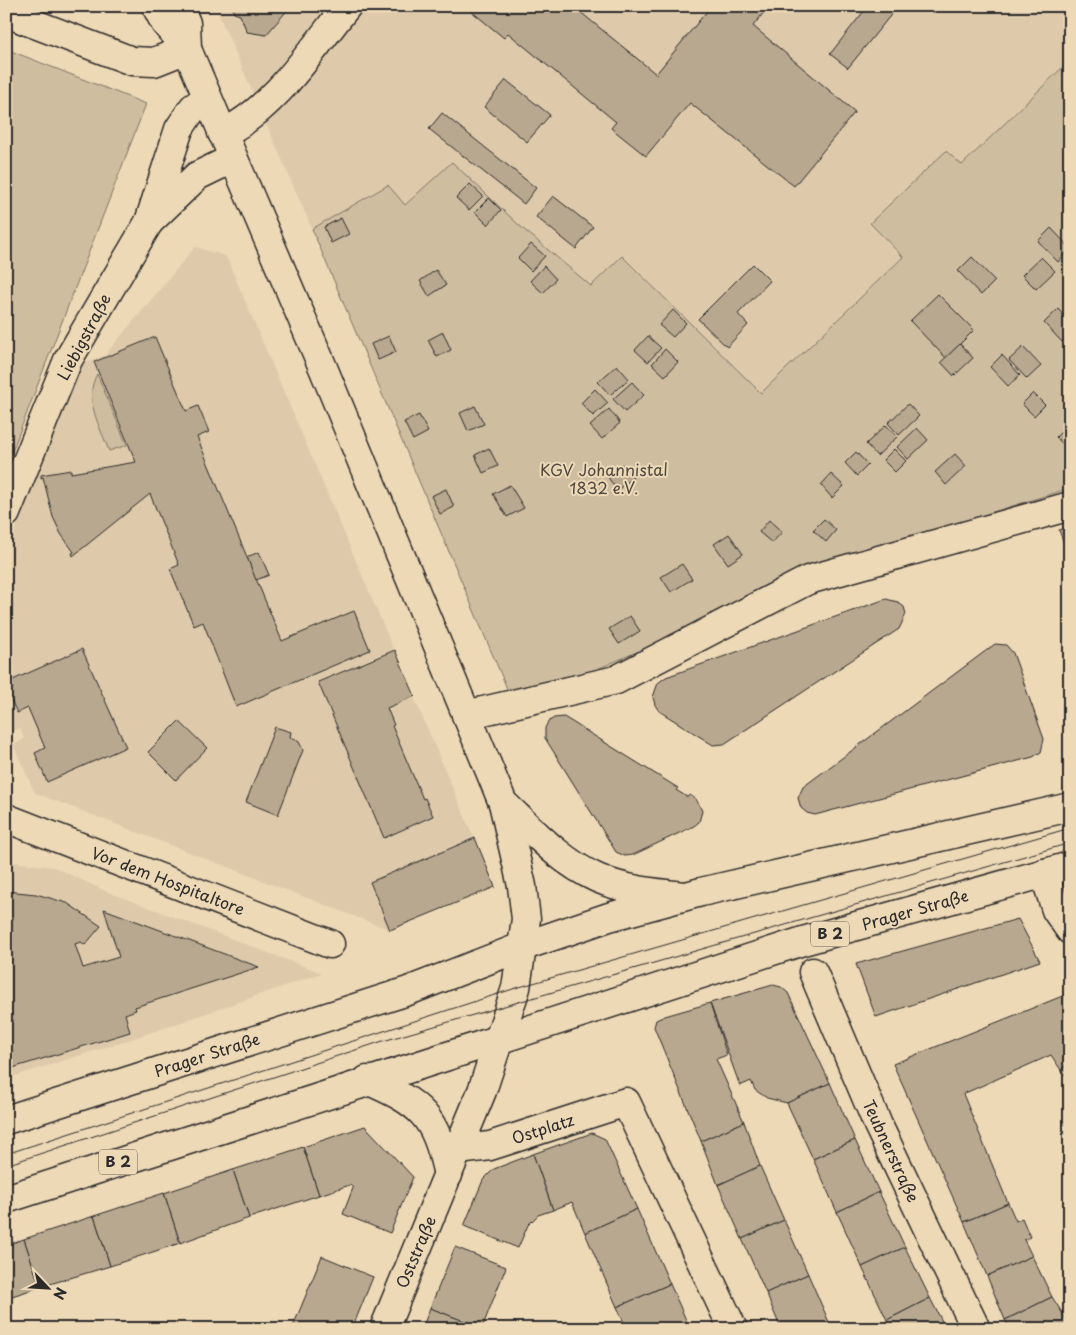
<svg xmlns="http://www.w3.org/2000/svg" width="1076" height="1335" viewBox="0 0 1076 1335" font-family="'Playpen Sans',sans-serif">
  <rect width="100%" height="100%" fill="#eed9b7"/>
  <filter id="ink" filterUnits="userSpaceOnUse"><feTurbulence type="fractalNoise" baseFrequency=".02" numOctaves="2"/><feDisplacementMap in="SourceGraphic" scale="10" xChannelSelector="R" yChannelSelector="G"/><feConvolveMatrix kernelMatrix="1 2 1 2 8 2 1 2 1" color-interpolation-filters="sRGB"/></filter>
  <g filter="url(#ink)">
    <!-- built -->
    <g fill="#decaab">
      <polygon points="215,6 1070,6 1070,60 962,165 946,151 871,223 903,257 761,393 623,256 591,286 521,227 415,195 404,206 388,185 312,229"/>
      <polygon points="195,247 226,256 495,887 390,930 35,793 13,745 24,739 20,728 8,733 6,730 6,553 80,366 105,355"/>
      <polygon points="6,861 54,867 108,892 322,973 144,1035 6,1079"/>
    </g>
    <!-- green -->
    <g fill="#cfbda0" stroke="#7d7466">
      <polygon points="6,49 146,104 6,467"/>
      <polygon points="1070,60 1070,488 789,576 653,645 514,705 312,229 388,185 405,205 452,162 521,227 591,286 622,256 761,393 903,257 870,223 946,151 962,165"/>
      <path d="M97,374L127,445L109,451C100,426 83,399 97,374Z"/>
    </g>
    <!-- building -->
    <g fill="#b8a890" stroke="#2b2b2b">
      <polygon points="232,6 291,6 266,35 247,32 240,15 234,13"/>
      <polygon points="465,6 573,6 656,74 711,6 769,6 753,26 855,112 794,186 690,103 646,156 611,128 616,122 508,33 504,38"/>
      <polygon points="868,6 898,6 848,68 830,54"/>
      <polygon points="506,80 550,115 527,142 484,107"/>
      <polygon points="442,113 536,188 524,204 429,129"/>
      <polygon points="470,184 483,196 469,210 456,198"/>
      <polygon points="553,196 593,227 576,249 536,217"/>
      <polygon points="489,198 501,210 488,225 475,212"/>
      <polygon points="341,218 349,234 331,243 324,227"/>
      <polygon points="1051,228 1070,248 1058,262 1038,241"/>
      <polygon points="531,244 545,256 531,271 518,258"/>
      <polygon points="972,257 995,281 981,295 958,271"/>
      <polygon points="1041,257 1055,271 1036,289 1022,275"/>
      <polygon points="753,264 770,281 738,314 748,325 727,347 698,319"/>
      <polygon points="544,266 556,279 543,293 530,281"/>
      <polygon points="436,270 446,285 429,296 420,281"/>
      <polygon points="938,294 974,330 946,358 910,321"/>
      <polygon points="1058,309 1070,322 1070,334 1062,342 1044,323"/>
      <polygon points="673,310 686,323 673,337 659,325"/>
      <polygon points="443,332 451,350 437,357 428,340"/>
      <polygon points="389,336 396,352 378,360 371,344"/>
      <polygon points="648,336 661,348 648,362 635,350"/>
      <polygon points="155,337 186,411 198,406 209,432 197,437 282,641 354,611 370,650 236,707 203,622 194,626 170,569 179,565 150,494 73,556 72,553 74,552 61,534 53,517 43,477 41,478 41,475 71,470 71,473 136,462 94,362"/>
      <polygon points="960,344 973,358 954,376 941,362"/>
      <polygon points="1023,347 1041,366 1027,379 1009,360"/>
      <polygon points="665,349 678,362 665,376 652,364"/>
      <polygon points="1002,355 1020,375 1008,386 990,367"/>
      <polygon points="617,365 629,379 610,395 598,382"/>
      <polygon points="632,382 644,395 625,412 613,399"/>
      <polygon points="595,389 608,403 593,416 581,403"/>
      <polygon points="1033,393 1045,405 1034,416 1022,404"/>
      <polygon points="908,404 919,416 899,435 888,423"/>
      <polygon points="475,406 484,424 468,431 460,413"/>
      <polygon points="609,409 620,423 602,439 590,426"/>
      <polygon points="419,415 428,432 413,440 404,422"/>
      <polygon points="886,425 897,437 877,456 866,444"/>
      <polygon points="917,428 928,440 908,459 897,447"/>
      <polygon points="1065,428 1070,433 1069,451 1056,437"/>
      <polygon points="489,448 498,466 483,473 475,455"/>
      <polygon points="894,449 906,461 895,472 883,460"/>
      <polygon points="856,452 868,465 857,476 845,463"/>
      <polygon points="955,454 966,466 946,485 935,472"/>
      <polygon points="622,464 633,478 617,490 607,476"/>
      <polygon points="831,474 844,486 832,498 821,485"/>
      <polygon points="510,485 524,508 507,517 493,494"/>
      <polygon points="446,489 454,507 440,514 431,496"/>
      <polygon points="824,519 836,530 826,542 813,530"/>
      <polygon points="769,520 782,532 772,543 759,532"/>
      <polygon points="1070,527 1070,559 1059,530"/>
      <polygon points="729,534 743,554 728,564 714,544"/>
      <polygon points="259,552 269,575 256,580 247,557"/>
      <polygon points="682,564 692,579 671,592 661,577"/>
      <polygon points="886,599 898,602 904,607 906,614 899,629 724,744 713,745 659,711 655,705 653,697 658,683 666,677"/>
      <polygon points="630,616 640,631 619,644 609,629"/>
      <polygon points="995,644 1006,645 1013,653 1044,739 1041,752 1033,757 815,815 807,813 801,808 798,798 803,787"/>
      <polygon points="82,649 126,747 47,782 35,753 45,748 28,708 17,713 6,689 6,683"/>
      <polygon points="395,650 415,696 387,708 394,725 392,726 423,799 425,798 433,816 384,838 318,682"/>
      <polygon points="564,717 678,788 676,790 687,797 690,795 696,799 702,811 699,822 694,826 633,855 625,856 616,852 545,738 545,728 548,722 554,718"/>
      <polygon points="179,721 207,748 176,780 148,752"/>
      <polygon points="275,727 291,732 290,737 298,740 303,750 278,815 246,802"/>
      <polygon points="475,838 495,887 390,930 370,882"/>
      <polygon points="6,891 36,894 67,903 101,926 85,945 81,942 75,944 83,968 119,957 104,909 259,967 135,1007 136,1010 125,1014 130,1032 6,1070"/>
      <polygon points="1018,919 1040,961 876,1017 856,964"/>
      <polygon points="773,985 781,987 788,993 830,1083 787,1103 767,1098 755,1090 751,1081 740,1086 710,1003"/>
      <polygon points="1070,993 1070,1062 1061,1070 1051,1055 963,1094 1008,1203 964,1222 893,1064"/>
      <polygon points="710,1003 727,1055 716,1059 744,1122 701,1141 654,1027 656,1020 665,1016"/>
      <polygon points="1070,1062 1070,1080 1061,1070"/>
      <polygon points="830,1083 855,1140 813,1159 787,1103"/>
      <polygon points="744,1122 760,1166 718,1185 701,1141"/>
      <polygon points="365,1126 413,1177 390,1233 343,1214 353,1188 350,1185 319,1195 303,1147"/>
      <polygon points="592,1133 605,1139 637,1209 585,1233 572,1202 553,1210 533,1154"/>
      <polygon points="855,1140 879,1192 837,1212 813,1159"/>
      <polygon points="303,1147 319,1195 249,1218 233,1170"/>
      <polygon points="533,1154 553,1210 538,1215 528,1225 518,1248 464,1226 483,1180 494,1169"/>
      <polygon points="760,1166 784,1220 742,1239 718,1185"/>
      <polygon points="233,1170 249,1218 180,1243 164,1193"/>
      <polygon points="879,1192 905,1247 862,1267 837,1212"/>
      <polygon points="164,1193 180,1243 110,1266 94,1216"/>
      <polygon points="1008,1203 1016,1221 1022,1218 1030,1237 1024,1240 1032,1256 987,1276 964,1222"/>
      <polygon points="637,1209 670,1284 617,1307 585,1233"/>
      <polygon points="94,1216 110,1266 40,1287 24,1239"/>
      <polygon points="784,1220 808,1274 766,1293 742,1239"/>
      <polygon points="24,1239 40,1287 6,1298 6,1245"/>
      <polygon points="455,1247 506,1267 482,1328 430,1308"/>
      <polygon points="905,1247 930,1298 887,1320 862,1267"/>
      <polygon points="322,1256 373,1277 352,1329 292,1329"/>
      <polygon points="1032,1256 1052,1297 1005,1320 987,1276"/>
      <polygon points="808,1274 832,1329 781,1329 766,1293"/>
      <polygon points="670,1284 690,1329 627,1329 617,1307"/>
      <polygon points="1052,1297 1070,1325 1070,1329 1010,1329 1005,1320"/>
      <polygon points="930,1298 946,1329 892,1329 887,1320"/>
      <polygon points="430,1308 482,1328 422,1329"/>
    </g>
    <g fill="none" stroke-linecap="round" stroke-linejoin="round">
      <defs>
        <g id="minor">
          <path d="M156,6L165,23L187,49L324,370L503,803C532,830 561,862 597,878C624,890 654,893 684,896"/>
          <polyline points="179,6 186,23 187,49"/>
          <polyline points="6,13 132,61 154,62 187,49"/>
          <polyline points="207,98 193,108 179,129 149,222 197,176 232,159"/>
          <path d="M222,133C271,113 314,47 347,6"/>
          <polyline points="6,513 68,360 149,222"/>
          <polyline points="466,715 616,680 808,580 1070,506"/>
          <polyline points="6,818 330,944"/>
          <polyline points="1044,873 1056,910 1070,930"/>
          <polyline points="813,972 878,1125 976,1329"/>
          <path d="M367,1080C422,1104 435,1115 448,1175"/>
          <polyline points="458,1150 490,1146 626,1102 733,1329"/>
          <polyline points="384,1329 482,1091 516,988 526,919 522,886 503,803"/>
        </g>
        <g id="major">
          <polyline points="6,1120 408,991 524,946 609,917 701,892 1070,807"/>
          <polyline points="6,1199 803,941 1070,866"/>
        </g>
      </defs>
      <!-- minor casing -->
      <use href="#minor" stroke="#2b2b2b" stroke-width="31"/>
      <!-- major casing -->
      <use href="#major" stroke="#2b2b2b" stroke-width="31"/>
      <!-- minor -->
      <use href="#minor" stroke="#eed9b7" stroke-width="28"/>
      <!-- major -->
      <use href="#major" stroke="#eed9b7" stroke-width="28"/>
      <!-- tram -->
      <g stroke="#2b2b2b" stroke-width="1">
        <polyline points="6,1154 516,988 1070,828"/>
        <polyline points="6,1165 383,1041 1070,843"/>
      </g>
    </g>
  </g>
  <g text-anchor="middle" stroke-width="4" stroke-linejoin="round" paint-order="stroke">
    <!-- shield labels -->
    <g fill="#eed9b7" stroke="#665f55" stroke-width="1">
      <rect x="811" y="921.5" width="38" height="25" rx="4"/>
      <rect x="99" y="1149.5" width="38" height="25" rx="4"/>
    </g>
    <g font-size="15" font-weight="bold" fill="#2b2b2b">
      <text x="830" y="939">B 2</text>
      <text x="118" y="1167">B 2</text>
    </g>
    <!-- street labels -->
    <g font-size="16" fill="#2b2b2b" stroke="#eed9b7">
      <text transform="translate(84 337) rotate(-62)" y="6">Liebigstraße</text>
      <text transform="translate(168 881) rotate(21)" y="6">Vor dem Hospitaltore</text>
      <text transform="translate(915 910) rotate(-16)" y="6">Prager Straße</text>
      <text transform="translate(207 1055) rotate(-18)" y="6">Prager Straße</text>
      <text transform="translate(543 1129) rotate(-18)" y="6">Ostplatz</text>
      <text transform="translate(891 1151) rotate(65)" y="6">Teubnerstraße</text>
      <text transform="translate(416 1252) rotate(-67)" y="6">Oststraße</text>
    </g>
    <!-- park labels -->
    <g font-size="16" fill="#4c4842" stroke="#eed9b7">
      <text x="604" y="476">KGV Johannistal<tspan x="604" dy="18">1832 e.V.</tspan></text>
    </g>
  </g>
  <!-- margin -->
  <rect width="1076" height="1335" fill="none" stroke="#eed9b7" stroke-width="25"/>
  <rect x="12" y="12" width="1051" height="1310" fill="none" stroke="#2b2b2b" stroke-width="2" filter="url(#ink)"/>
  <!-- north arrow -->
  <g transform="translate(48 1288) rotate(115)" stroke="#eed9b7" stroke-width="4" paint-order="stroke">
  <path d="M0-4L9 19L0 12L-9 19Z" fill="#2b2b2b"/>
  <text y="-8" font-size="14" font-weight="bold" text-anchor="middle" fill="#2b2b2b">N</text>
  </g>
</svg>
